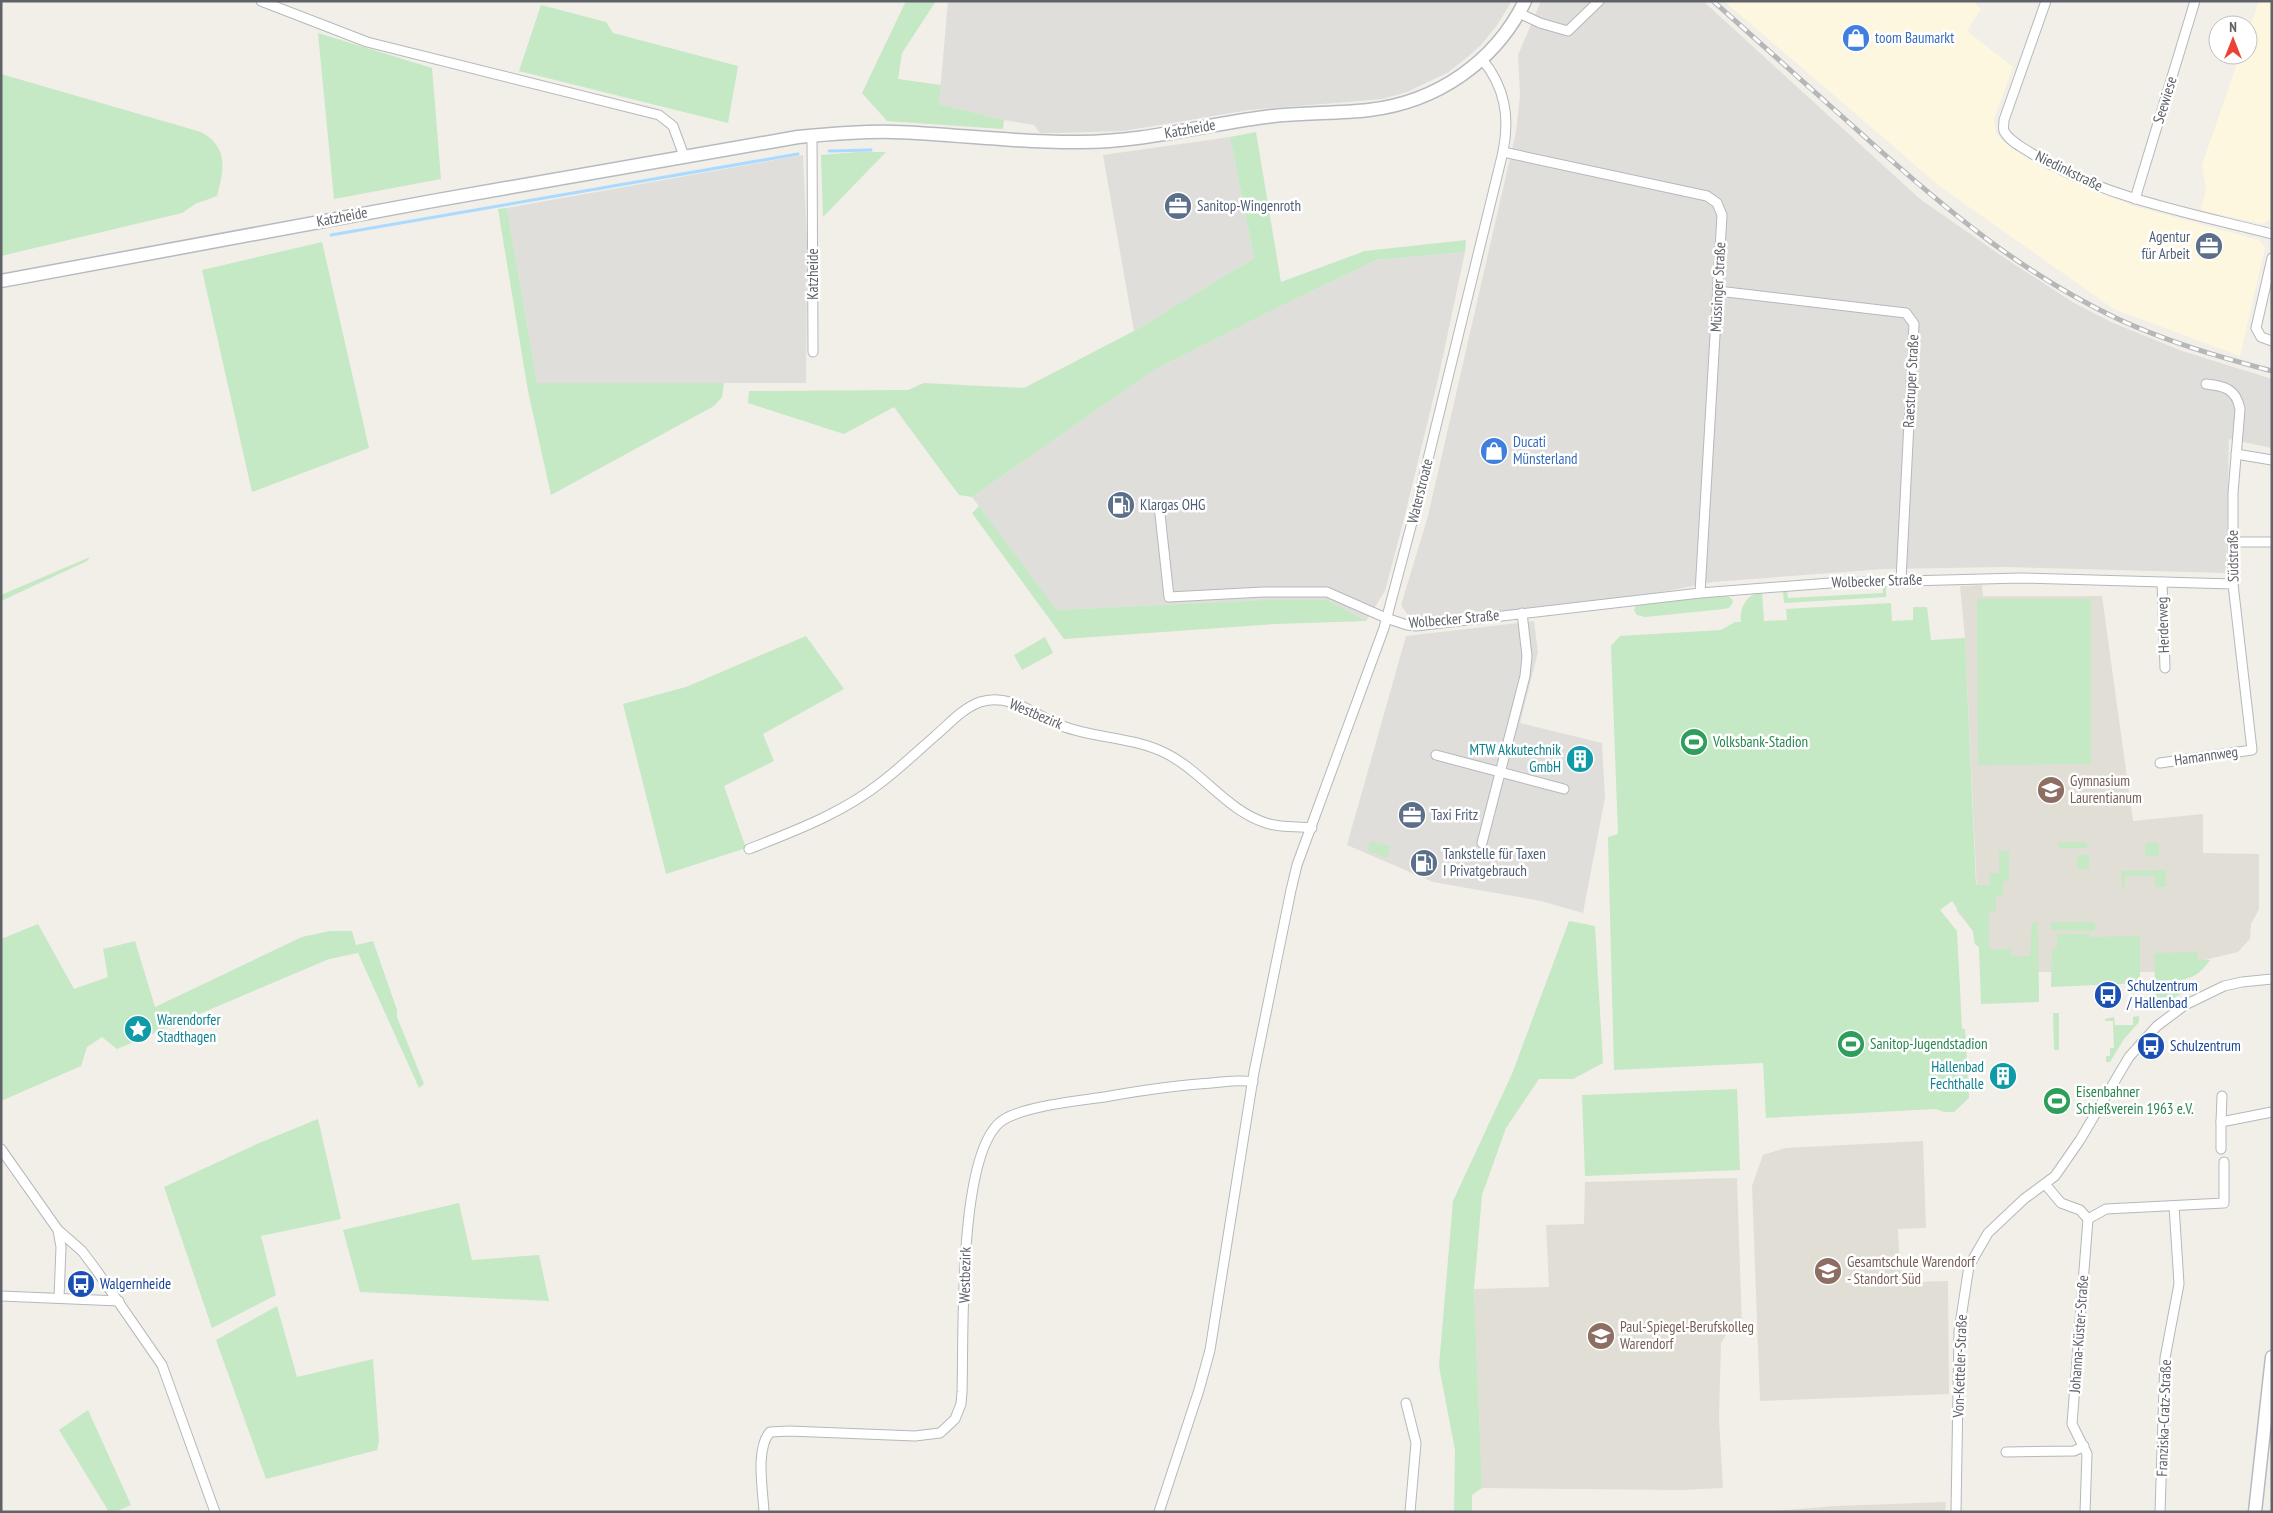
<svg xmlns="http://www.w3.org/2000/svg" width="2273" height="1513" viewBox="0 0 2273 1513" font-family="'PT Sans Narrow',sans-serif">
  <rect width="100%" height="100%" fill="#f1efe8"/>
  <!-- commercial -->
  <g fill="#fef7e0">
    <polygon points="1724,1 1973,1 1981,9 1967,31 2013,67 1994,119 1996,134 2011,148 2040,166 2097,192 2134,206 2259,240 2265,248 2240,356 2114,309 1942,188"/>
    <polygon points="2259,1 2272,1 2272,219 2262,224 2201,210 2206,189 2202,165 2240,55 2248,55 2248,32"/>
  </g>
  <!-- industrial -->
  <g fill="#e0deda">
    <polygon points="948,1 1512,1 1497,25 1481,45 1464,60 1447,73 1407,92 1382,99 1359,101 1249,110 1123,131 1058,133 1040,133 1034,125 1004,120 939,104"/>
    <polygon points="1541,1 1703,1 1920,199 2006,259 2074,303 2111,322 2182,351 2272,379 2272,448 2229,439 2226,573 2005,567 1884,569 1713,582 1611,602 1421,618 1407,614 1401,605 1428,516 1516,132 1520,96 1518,55"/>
    <polygon points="1230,137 1254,258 1134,331 1103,155"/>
    <polygon points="803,155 807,243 806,383 537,383 507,208"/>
    <polygon points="1465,252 1439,375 1404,519 1385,591 1366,621 1328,600 1264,600 1057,610 972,497 1154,370 1279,307 1376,260"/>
    <polygon points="1534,621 1538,652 1520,723 1602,743 1605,798 1583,913 1541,901 1433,882 1347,845 1406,636"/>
  </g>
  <!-- education -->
  <g fill="#e1ded6">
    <polygon points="1982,585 1983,596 2102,596 2133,821 2203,814 2203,853 2259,854 2259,909 2251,924 2250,939 2238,952 2155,972 1981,972 1979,947 1975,944 1973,931 1956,910 1977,893 1965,638 1960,586"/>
    <polygon points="1923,1141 1926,1228 1898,1229 1900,1271 1911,1271 1912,1282 1948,1281 1949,1394 1760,1401 1752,1186 1763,1155 1785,1148"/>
    <polygon points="1737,1178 1742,1328 1730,1329 1721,1343 1719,1418 1723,1488 1682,1490 1482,1488 1474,1289 1549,1287 1546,1225 1584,1224 1585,1182"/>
    <polygon points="1946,1502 1945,1512 1764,1512 1835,1506"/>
  </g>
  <!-- green -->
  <g fill="#c5e8c5">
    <polygon points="906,1 936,1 902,53 898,79 941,85 939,104 1004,120 1003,129 887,121 862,93"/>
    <polygon points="541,5 606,22 613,33 738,66 728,123 519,71"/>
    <polygon points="318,33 432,68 441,179 334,199"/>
    <path d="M1,74L201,132C229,147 224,170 217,196L195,204L182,213L1,256Z"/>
    <polygon points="1256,132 1281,282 1365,251 1466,240 1465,252 1376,260 1279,307 1154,370 972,497 959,495 894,407 844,434 748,403 749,391 908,390 924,383 1024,388 1134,331 1254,258 1230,137"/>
    <polygon points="858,152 886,152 823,217 821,155"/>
    <polygon points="507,208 537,383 724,383 722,397 714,406 551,495 528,391 498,209"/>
    <polygon points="322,242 369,448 252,492 202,270"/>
    <polygon points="979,506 1057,610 1264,600 1328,600 1366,621 1274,624 1064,639 972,513"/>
    <polygon points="90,557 87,561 1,601 1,595"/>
    <polygon points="1883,585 1886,585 1886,597 1784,603 1783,591 1787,590 1788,598 1883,593"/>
    <path d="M1762,592L1764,621L1787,620L1786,609L1891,603L1892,621L1913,620V607H1927L1931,640L1965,638L1976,885H1990V873H1999V851H2009V881H2003V896H1996V911H1989V949H2011V956H2030L2032,922H2038L2039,1002L1981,1004L1979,947L1975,944L1973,931L1952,901L1940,910L1957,931L1962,1029H1965L1969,1098L1954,1112H1944L1936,1109L1766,1118L1763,1063L1614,1070L1608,837L1618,834L1611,646L1620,636L1721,630L1735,622H1741C1739,607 1748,593 1762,592Z"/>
    <polygon points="1726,595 1732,599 1733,602 1729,608 1724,609 1645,617 1637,615 1634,610 1636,606 1640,605"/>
    <polygon points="1977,599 2091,599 2091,764 1978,765"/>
    <polygon points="806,636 844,689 763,734 774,761 724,786 746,848 666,874 623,704 686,687"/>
    <polygon points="1045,637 1053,653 1022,670 1014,655"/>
    <polygon points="1370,841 1390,846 1387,858 1368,851"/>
    <rect x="2058" y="842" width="29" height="6"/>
    <rect x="2145" y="843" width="14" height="13"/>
    <rect x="2077" y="855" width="12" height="14"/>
    <polygon points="2166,870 2166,887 2155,887 2155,876 2125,876 2125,887 2122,887 2121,871"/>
    <polygon points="1569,921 1595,926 1603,1063 1573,1079 1539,1079 1506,1128 1482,1195 1474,1289 1482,1488 1472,1495 1472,1512 1454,1512 1455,1450 1439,1366 1453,1201 1512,1074"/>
    <polygon points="2051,922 2095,922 2095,931 2051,930"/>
    <polygon points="38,924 74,989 108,977 103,949 135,941 155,1007 302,937 330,931 352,931 356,945 373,941 397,1010 397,1017 424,1084 419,1088 358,953 329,959 117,1049 102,1037 87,1047 81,1066 1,1101 1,939"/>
    <polygon points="2057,934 2089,934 2090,937 2140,936 2140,983 2051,987 2052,949 2057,948"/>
    <path d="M2198,952V960H2210C2193,984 2182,979 2155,981L2154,953Z"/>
    <polygon points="2192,987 2162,1005 2159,1003 2154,990"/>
    <polygon points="2053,1013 2059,1013 2059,1050 2054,1050"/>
    <polygon points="2139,1016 2139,1022 2124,1039 2110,1062 2106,1062 2106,1056 2110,1056 2110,1048 2114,1048 2113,1021 2105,1021 2105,1019 2114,1017 2115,1025 2133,1025 2133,1017"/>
    <polygon points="1737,1089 1740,1170 1585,1176 1582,1095"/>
    <polygon points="318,1119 341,1219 261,1236 276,1295 212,1328 164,1187 259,1143"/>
    <polygon points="459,1203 472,1260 539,1255 549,1301 360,1292 343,1230"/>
    <polygon points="277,1306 297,1377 373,1359 379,1442 377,1450 266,1479 216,1340"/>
    <polygon points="88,1410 131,1505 115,1512 109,1512 59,1430"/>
  </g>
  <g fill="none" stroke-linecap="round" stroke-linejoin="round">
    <!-- stream -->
    <g stroke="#aadaff" stroke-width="3">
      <polyline points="829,151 871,150"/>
      <polyline points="331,235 798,154"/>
    </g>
    <defs>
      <g id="street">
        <polyline points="261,1 367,42 659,115 673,126 684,156"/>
        <path d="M2046,1L2004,120C2004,123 2003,128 2004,131C2009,141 2022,147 2031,153C2103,198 2190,213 2272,234"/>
        <polyline points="1519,13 1540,23 1568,31 1599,1"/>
        <polyline points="812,136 813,352"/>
        <polyline points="1503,152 1707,196 1717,203 1722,215 1700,593"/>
        <polyline points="2135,199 2195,1"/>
        <polyline points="2272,258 2256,328 2261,337 2272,341"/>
        <polyline points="1718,291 1906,313 1914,324 1901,580"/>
        <polyline points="2236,454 2272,460"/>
        <polyline points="1159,505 1169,597 1263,592 1327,592 1386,618 1407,625 1416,626 1700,593 1830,583 2021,578 2233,584"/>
        <polyline points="2232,542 2272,542"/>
        <polyline points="2162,582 2165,668"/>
        <polyline points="1436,755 1564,789"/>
        <path d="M2160,763L2252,750L2233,584V493L2240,409C2236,389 2225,386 2206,384"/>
        <polyline points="1482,843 1525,676 1527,656 1522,613"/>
        <path d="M749,849C797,830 843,813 883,781C901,767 918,751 935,736C949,724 963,708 980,702C1010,692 1036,716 1062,726C1094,738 1129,737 1161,751C1200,768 1225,810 1266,823C1281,828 1297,826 1312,828"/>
        <polyline points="2221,1122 2222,1096"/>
        <polyline points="1,1149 58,1230 82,1251 97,1271 162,1365 215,1512"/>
        <polyline points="2221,1149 2221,1122 2272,1112"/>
        <polyline points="2045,1184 2061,1203 2080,1210 2088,1219"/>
        <polyline points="2088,1219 2106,1209 2224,1203 2224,1162"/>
        <polyline points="58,1230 61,1247 59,1298"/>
        <polyline points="1,1296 119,1301"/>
        <polyline points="1406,1403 1416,1443 1410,1512"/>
        <polyline points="2006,1452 2074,1451 2084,1446"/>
        <path d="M764,1512C763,1490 755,1449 770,1432L789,1431L915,1436L940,1433L955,1419L961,1404L962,1392C964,1337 957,1150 1003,1120C1027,1105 1081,1101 1110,1096C1144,1090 1177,1085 1212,1083C1225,1082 1239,1079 1253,1082"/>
        <path d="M1159,1512L1199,1390L1210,1350L1254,1072L1291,890L1297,865L1384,628L1419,496L1503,152C1510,117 1505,87 1482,59"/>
        <polyline points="1956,1512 1959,1331 1969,1266 1988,1233 2024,1199 2055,1176 2080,1140 2129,1057 2157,1026 2185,1005 2224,986 2242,982 2272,979"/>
        <polyline points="2085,1512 2087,1454 2072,1424 2088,1219"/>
        <polyline points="2160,1512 2165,1358 2179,1284 2174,1206"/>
      </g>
      <g id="secondary">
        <path d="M1,281L438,200L798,137C830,134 862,131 894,132C956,134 1018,143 1080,142C1143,142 1203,125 1265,117C1300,112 1335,114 1369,110C1437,102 1495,62 1525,1"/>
        <polyline points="2255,1512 2272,1357"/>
      </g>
    </defs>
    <!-- street casing -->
    <use href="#street" stroke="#b5b8bc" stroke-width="11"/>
    <!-- secondary casing -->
    <use href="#secondary" stroke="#b6babf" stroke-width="15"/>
    <!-- street -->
    <use href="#street" stroke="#fff" stroke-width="9"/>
    <!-- secondary -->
    <use href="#secondary" stroke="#fff" stroke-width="12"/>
    <defs>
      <path id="rail" d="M1713,1C1764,46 1814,92 1865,137C1943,207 2022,274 2118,319C2168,342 2219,357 2272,371"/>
    </defs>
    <!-- rail casing -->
    <use href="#rail" stroke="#b6b7b8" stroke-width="5"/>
    <!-- rail -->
    <use href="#rail" stroke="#fff" stroke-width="3" stroke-dasharray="9" stroke-linecap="butt"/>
  </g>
  <!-- icons -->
  <defs>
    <symbol id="shop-disc" viewBox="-11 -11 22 22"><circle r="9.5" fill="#3f7fe0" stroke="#fff"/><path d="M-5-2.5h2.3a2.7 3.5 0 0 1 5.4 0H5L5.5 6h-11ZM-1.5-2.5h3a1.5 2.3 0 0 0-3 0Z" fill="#fff"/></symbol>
    <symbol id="office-disc" viewBox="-11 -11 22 22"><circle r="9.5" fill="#5c6f8a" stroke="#fff"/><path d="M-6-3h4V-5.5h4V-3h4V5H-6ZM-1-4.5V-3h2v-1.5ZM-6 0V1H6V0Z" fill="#fff"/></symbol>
    <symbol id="fuel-disc" viewBox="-11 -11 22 22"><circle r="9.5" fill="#5c6f8a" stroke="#fff"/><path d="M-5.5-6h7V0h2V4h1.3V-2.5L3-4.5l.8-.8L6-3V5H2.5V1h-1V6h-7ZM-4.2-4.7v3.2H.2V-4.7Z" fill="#fff"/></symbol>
    <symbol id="stadium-disc" viewBox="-11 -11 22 22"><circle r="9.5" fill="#2e9e5b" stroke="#fff"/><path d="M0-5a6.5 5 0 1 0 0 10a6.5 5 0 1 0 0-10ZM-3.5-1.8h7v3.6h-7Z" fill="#fff"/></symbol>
    <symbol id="building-disc" viewBox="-11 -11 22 22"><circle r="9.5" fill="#0f9aa8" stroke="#fff"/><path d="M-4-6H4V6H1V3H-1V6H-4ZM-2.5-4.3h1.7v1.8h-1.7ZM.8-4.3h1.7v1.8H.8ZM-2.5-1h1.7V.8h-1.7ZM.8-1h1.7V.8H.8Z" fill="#fff"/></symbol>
    <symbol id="school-disc" viewBox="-11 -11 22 22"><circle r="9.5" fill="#8d6e63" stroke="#fff"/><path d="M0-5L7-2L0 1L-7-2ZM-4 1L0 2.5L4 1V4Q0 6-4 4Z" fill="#fff"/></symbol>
    <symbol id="bus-disc" viewBox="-11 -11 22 22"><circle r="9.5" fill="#1a4fb4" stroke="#fff"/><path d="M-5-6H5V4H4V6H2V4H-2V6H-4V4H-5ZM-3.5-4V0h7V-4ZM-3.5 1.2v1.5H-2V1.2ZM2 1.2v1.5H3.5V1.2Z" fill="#fff"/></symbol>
    <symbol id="sight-disc" viewBox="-11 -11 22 22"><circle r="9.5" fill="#0f9aa8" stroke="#fff"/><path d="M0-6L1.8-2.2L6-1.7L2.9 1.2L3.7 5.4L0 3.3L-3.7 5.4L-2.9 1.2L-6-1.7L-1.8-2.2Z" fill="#fff"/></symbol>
  </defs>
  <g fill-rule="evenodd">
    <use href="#shop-disc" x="1840" y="22" width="32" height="32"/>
    <use href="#office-disc" x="1162" y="190" width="32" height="32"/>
    <use href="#office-disc" x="2193" y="230" width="32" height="32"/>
    <use href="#shop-disc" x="1478" y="435" width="32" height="32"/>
    <use href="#fuel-disc" x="1105" y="489" width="32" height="32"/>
    <use href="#stadium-disc" x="1678" y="726" width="32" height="32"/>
    <use href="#building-disc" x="1564" y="743" width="32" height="32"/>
    <use href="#school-disc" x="2035" y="774" width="32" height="32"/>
    <use href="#office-disc" x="1396" y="799" width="32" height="32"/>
    <use href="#fuel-disc" x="1408" y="847" width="32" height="32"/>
    <use href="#bus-disc" x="2092" y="979" width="32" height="32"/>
    <use href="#sight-disc" x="122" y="1013" width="32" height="32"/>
    <use href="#stadium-disc" x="1835" y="1028" width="32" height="32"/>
    <use href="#bus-disc" x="2135" y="1030" width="32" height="32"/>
    <use href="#building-disc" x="1987" y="1060" width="32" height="32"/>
    <use href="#stadium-disc" x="2041" y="1085" width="32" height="32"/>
    <use href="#school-disc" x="1812" y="1255" width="32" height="32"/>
    <use href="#bus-disc" x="65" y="1268" width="32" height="32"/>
    <use href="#school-disc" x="1585" y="1320" width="32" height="32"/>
  </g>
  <g text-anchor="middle" stroke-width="5" stroke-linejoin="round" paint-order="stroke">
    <!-- shop labels -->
    <g font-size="15" fill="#366cbe" stroke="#fff" text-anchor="start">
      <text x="1875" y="43">toom Baumarkt</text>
      <text x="1513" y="447">Ducati<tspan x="1513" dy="17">Münsterland</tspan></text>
    </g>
    <!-- street labels -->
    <g font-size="15" fill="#5f6368" stroke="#fff">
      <text transform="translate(2165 100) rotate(-73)" y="5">Seewiese</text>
      <text transform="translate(1190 129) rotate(-10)" y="5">Katzheide</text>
      <text transform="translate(2069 171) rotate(26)" y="5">Niedinkstraße</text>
      <text transform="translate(342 217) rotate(-11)" y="5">Katzheide</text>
      <text transform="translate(813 274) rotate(-90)" y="5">Katzheide</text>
      <text transform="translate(1718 287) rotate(-87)" y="5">Müssinger Straße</text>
      <text transform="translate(1911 381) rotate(-87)" y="5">Raestruper Straße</text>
      <text transform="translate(1420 491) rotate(-76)" y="5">Waterstroate</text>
      <text transform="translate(2233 556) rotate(-91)" y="5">Südstraße</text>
      <text transform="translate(1877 581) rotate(-2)" y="5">Wolbecker Straße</text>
      <text transform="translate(1454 619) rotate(-5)" y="5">Wolbecker Straße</text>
      <text transform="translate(2163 625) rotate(-92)" y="5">Herderweg</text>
      <text transform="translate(1036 714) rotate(23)" y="5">Westbezirk</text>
      <text transform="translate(2206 756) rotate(-8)" y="5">Hamannweg</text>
      <text transform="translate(965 1275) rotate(-89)" y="5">Westbezirk</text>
      <text transform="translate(2079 1334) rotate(-86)" y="5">Johanna-Küster-Straße</text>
      <text transform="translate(1960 1366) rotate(-88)" y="5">Von-Ketteler-Straße</text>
      <text transform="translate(2164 1418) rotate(-88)" y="5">Franziska-Cratz-Straße</text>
    </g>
    <!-- service labels -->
    <g font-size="15" fill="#4e5e75" stroke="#fff" text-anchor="start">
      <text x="1197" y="211">Sanitop-Wingenroth</text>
      <text x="2190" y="242" text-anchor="end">Agentur<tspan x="2190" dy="17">für Arbeit</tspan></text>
      <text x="1140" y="510">Klargas OHG</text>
      <text x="1431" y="820">Taxi Fritz</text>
      <text x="1443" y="859">Tankstelle für Taxen<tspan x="1443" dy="17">I Privatgebrauch</tspan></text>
    </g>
    <!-- leisure labels -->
    <g font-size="15" fill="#27864d" stroke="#fff" text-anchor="start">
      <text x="1713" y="747">Volksbank-Stadion</text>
      <text x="1870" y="1049">Sanitop-Jugendstadion</text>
      <text x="2076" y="1097">Eisenbahner<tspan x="2076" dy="17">Schießverein 1963 e.V.</tspan></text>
    </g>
    <!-- culture labels -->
    <g font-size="15" fill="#0d838f" stroke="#fff" text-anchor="end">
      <text x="1561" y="755">MTW Akkutechnik<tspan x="1561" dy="17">GmbH</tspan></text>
      <text x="157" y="1025" text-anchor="start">Warendorfer<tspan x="157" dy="17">Stadthagen</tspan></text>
      <text x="1984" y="1072">Hallenbad<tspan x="1984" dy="17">Fechthalle</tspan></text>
    </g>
    <!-- education labels -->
    <g font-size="15" fill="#785e54" stroke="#fff" text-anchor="start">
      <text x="2070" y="786">Gymnasium<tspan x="2070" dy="17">Laurentianum</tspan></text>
      <text x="1847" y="1267">Gesamtschule Warendorf<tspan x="1847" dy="17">- Standort Süd</tspan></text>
      <text x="1620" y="1332">Paul-Spiegel-Berufskolleg<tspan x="1620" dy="17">Warendorf</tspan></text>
    </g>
    <!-- transit labels -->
    <g font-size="15" fill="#164399" stroke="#fff" text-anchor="start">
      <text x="2127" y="991">Schulzentrum<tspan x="2127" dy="17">/ Hallenbad</tspan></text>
      <text x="2170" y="1051">Schulzentrum</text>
      <text x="100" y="1289">Walgernheide</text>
    </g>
  </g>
  <!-- border -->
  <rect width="2273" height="1513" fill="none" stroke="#5f6368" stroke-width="5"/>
  <!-- north arrow -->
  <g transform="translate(2233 40)"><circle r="24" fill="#ffffff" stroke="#bfc1c3"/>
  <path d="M0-4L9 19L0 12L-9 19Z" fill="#ea4335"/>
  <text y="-8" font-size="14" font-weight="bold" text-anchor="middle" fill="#5f6368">N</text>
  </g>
</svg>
